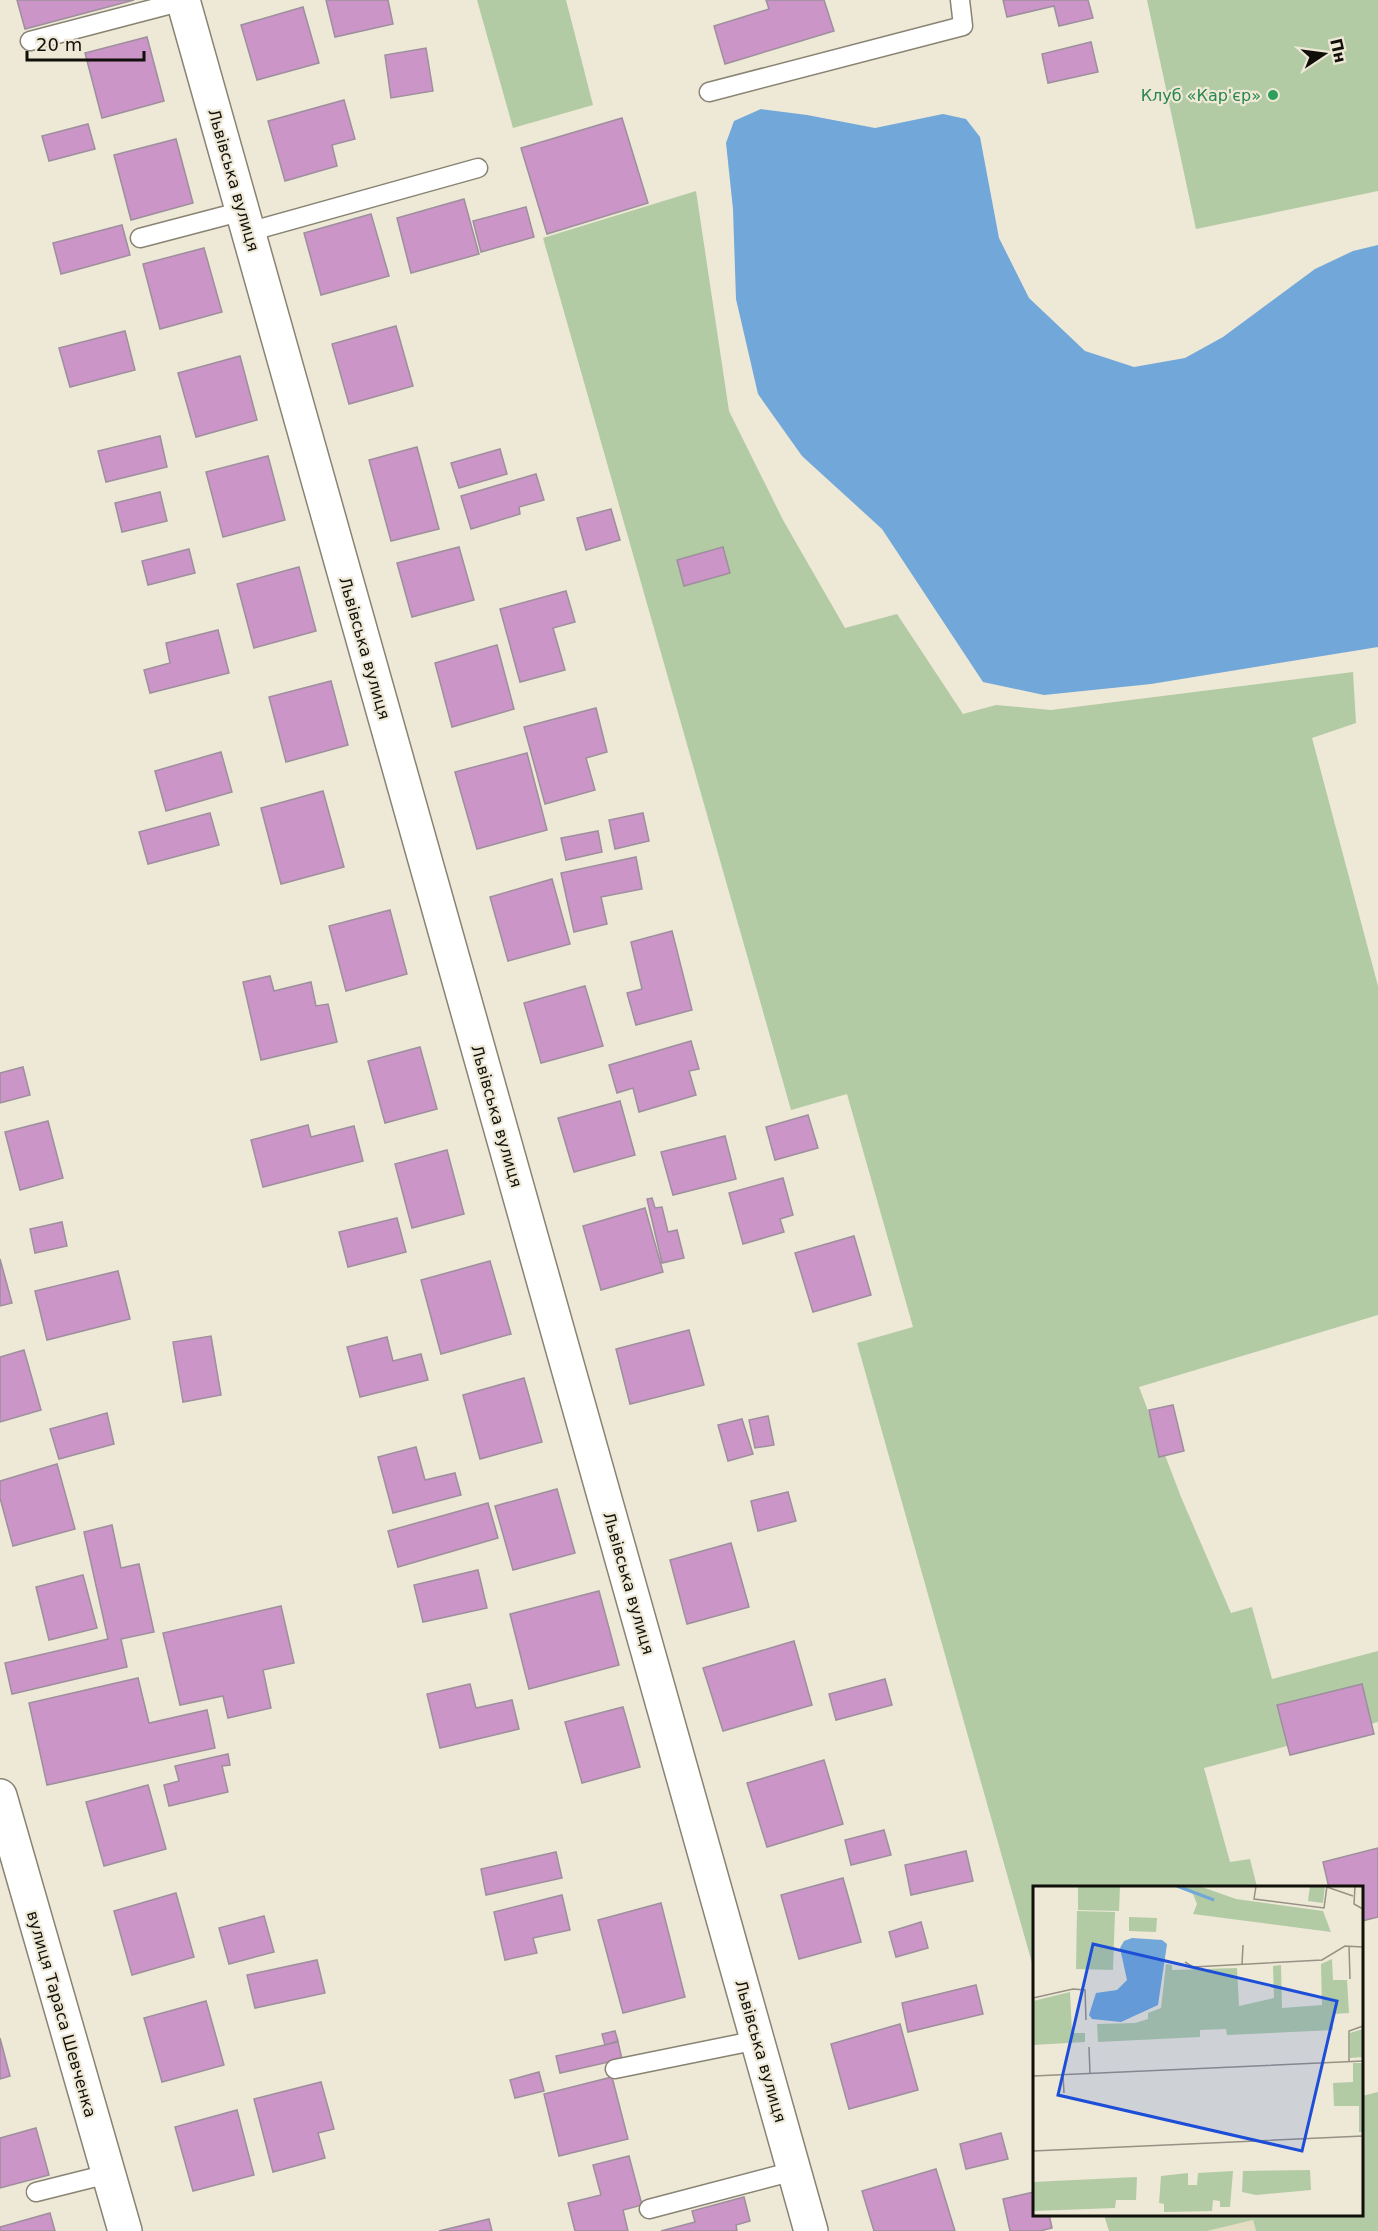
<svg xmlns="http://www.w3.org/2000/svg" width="1378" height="2231" viewBox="0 0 1378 2231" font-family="'DejaVu Sans',sans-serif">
  <rect width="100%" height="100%" fill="#eee8d6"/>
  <!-- built -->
  <polygon fill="#e5dcc4" points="1253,2220 1256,2231 1207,2231"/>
  <!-- green -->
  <g fill="#b2cba4">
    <polygon points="477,0 566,0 593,105 513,128"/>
    <polygon points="1147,0 1378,0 1378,191 1196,229"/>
    <polygon points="696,191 729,411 783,520 845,628 897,614 963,714 996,705 1051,710 1353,672 1356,723 1312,738 1378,986 1378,1315 1139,1387 1181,1497 1231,1613 1252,1607 1272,1679 1378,1651 1378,1722 1204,1768 1230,1862 1250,1859 1257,1887 1034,1888 1034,1970 857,1343 913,1327 847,1094 791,1110 543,238"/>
    <polygon points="1378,2092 1378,2231 1256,2231 1253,2220 1207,2231 1109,2231 1104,2215 1362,2214 1362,2096"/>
  </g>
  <!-- water -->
  <polygon fill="#71a7d9" points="761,109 807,115 875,128 943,114 966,119 980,137 999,238 1029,298 1085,351 1134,367 1185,358 1223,337 1315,269 1353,251 1378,245 1378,647 1151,684 1044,695 983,682 882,529 802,456 758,394 736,299 733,209 726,143 734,121"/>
  <!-- building -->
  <g fill="#cb95c8" stroke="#9d8f9c" stroke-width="1.5">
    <polygon points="17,0 134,0 25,29"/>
    <polygon points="326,0 388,0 393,24 335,37"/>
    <polygon points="766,0 824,0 834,31 725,64 714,26 769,9"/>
    <polygon points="1003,0 1088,0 1093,18 1059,26 1054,6 1007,17"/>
    <polygon points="303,7 319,63 257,80 241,25"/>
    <polygon points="147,37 164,101 102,118 85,53"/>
    <polygon points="1091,42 1098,72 1048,83 1042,54"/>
    <polygon points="426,48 433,91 391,98 385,55"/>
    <polygon points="344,100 355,139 332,145 337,166 285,181 268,121"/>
    <polygon points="622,118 648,203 547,234 521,148"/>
    <polygon points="88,124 95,149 49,161 42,136"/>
    <polygon points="176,139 193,203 131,220 114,155"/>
    <polygon points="464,199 479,254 411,273 397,218"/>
    <polygon points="526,207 534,237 481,252 473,221"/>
    <polygon points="371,214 389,276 321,295 304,233"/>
    <polygon points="122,225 130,255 61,274 53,243"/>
    <polygon points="204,248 222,312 160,329 143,264"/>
    <polygon points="396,326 413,386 349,404 332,344"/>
    <polygon points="125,331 135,370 70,387 59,348"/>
    <polygon points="240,356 257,420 196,437 178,373"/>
    <polygon points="160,436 167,467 106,482 98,451"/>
    <polygon points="417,447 439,529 391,541 369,460"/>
    <polygon points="500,449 507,474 459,488 451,463"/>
    <polygon points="268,456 285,520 223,537 206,472"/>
    <polygon points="536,474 544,500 519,507 520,514 471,529 461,496"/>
    <polygon points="160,492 167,521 122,532 115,503"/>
    <polygon points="611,509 620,540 586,550 577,518"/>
    <polygon points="459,547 474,600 412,617 397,563"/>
    <polygon points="723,547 730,573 684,586 677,560"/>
    <polygon points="189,549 195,573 148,585 142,561"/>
    <polygon points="299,567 316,631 254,648 237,584"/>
    <polygon points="566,591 575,622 553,628 565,670 520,682 500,609"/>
    <polygon points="218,630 229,673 150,693 144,670 170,663 166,643"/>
    <polygon points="497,645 514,709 452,727 435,663"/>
    <polygon points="331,681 348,745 286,762 269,697"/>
    <polygon points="596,708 607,752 586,758 595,790 545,804 524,727"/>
    <polygon points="221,752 232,792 166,811 155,771"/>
    <polygon points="527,753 547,830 477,849 455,772"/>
    <polygon points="323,791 344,867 281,884 261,808"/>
    <polygon points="210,813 219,845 148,864 139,832"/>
    <polygon points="643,813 649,841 615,849 609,820"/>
    <polygon points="598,831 602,852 566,860 561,838"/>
    <polygon points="636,857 642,889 601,897 607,924 574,932 561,873"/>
    <polygon points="552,879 570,944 508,961 490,897"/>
    <polygon points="390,910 407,974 346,991 329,926"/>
    <polygon points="672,931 692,1010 636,1025 627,993 642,989 631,942"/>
    <polygon points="270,976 274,991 311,982 316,1006 328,1004 337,1042 261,1060 243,982"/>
    <polygon points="585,986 603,1046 541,1063 524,1003"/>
    <polygon points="691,1041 699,1069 689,1071 696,1095 639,1112 633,1088 617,1093 609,1065"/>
    <polygon points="420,1047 437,1109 385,1123 368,1061"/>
    <polygon points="23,1067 30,1095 0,1103 0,1073"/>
    <polygon points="620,1101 635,1155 574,1172 558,1118"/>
    <polygon points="808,1115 818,1148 775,1160 766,1127"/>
    <polygon points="48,1121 63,1178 20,1190 5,1132"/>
    <polygon points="308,1125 311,1137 354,1126 363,1161 263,1187 251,1140"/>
    <polygon points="725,1136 736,1179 673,1195 661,1152"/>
    <polygon points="447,1150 464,1214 412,1228 395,1164"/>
    <polygon points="783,1178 793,1215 780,1219 784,1232 743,1244 729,1193"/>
    <polygon points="652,1198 655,1208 662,1207 668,1232 677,1230 684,1258 662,1263 647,1199"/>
    <polygon points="645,1208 663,1272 601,1290 583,1226"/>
    <polygon points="397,1218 406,1252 348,1267 339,1232"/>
    <polygon points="62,1222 67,1246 35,1253 30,1229"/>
    <polygon points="854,1236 871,1295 813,1312 795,1253"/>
    <polygon points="0,1259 12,1303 0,1306"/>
    <polygon points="490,1261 511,1334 441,1354 421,1280"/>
    <polygon points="118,1271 130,1319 47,1340 35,1291"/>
    <polygon points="689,1330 704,1385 630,1404 616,1349"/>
    <polygon points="211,1336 221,1395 183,1402 173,1342"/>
    <polygon points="387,1337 393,1361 421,1354 428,1380 360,1397 347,1347"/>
    <polygon points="24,1350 41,1410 0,1422 0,1357"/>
    <polygon points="524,1378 542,1442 480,1459 463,1395"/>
    <polygon points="1173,1405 1184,1451 1159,1457 1149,1410"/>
    <polygon points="107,1413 114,1444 59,1459 50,1429"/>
    <polygon points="768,1416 774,1445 755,1448 749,1420"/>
    <polygon points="742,1419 753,1454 728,1461 718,1425"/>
    <polygon points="416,1447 425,1480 455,1473 461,1495 393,1513 378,1457"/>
    <polygon points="57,1464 75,1529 13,1546 0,1498 0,1481"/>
    <polygon points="557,1489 575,1553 513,1570 495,1506"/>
    <polygon points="788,1492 796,1521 758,1531 751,1501"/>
    <polygon points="488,1503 498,1538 398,1567 388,1531"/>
    <polygon points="112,1525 121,1568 139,1564 154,1632 121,1639 127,1667 12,1694 5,1663 108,1639 84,1532"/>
    <polygon points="731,1543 749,1607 687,1624 670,1560"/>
    <polygon points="478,1570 487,1608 423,1622 414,1585"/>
    <polygon points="83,1575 97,1628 49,1640 36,1587"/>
    <polygon points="599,1591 619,1665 529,1689 510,1614"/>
    <polygon points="281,1606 294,1663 263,1670 271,1708 228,1718 223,1696 180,1705 163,1633"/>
    <polygon points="794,1641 812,1705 723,1731 703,1668"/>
    <polygon points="138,1678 149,1723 207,1710 215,1748 47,1785 29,1703"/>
    <polygon points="885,1679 892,1705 836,1720 829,1694"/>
    <polygon points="470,1684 476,1708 512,1700 519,1729 440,1748 427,1694"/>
    <polygon points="1362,1684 1374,1734 1290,1755 1277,1705"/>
    <polygon points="623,1707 640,1767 582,1783 565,1722"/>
    <polygon points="228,1754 230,1765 222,1766 228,1792 169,1806 164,1785 179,1781 175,1766"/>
    <polygon points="824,1760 843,1824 767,1847 747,1783"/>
    <polygon points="148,1785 166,1849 104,1866 86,1802"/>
    <polygon points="884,1830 891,1855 851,1865 845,1840"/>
    <polygon points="1378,1848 1378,1917 1362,1921 1362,1888 1329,1888 1323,1862"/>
    <polygon points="966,1851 973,1881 911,1895 905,1865"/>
    <polygon points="556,1852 562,1878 486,1895 481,1869"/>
    <polygon points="843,1878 861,1942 799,1959 781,1895"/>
    <polygon points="176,1893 194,1957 132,1975 114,1911"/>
    <polygon points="562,1895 570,1930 533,1938 537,1953 505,1960 494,1912"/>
    <polygon points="661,1903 685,1997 623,2013 598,1920"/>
    <polygon points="264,1916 274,1952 229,1964 219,1928"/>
    <polygon points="921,1922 928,1948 896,1957 889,1932"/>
    <polygon points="317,1960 325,1993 255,2008 247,1975"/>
    <polygon points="976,1985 983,2014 908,2032 902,2003"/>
    <polygon points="206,2001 224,2065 162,2082 144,2018"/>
    <polygon points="900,2024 918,2090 849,2109 831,2044"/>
    <polygon points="615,2031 618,2041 605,2045 602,2034"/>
    <polygon points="0,2038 10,2076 0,2079"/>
    <polygon points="618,2042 622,2059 560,2073 556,2056"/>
    <polygon points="539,2072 544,2091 515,2098 510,2080"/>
    <polygon points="612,2077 628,2139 559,2156 544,2094"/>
    <polygon points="321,2082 334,2129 318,2133 325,2158 273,2172 254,2099"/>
    <polygon points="237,2110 254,2175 193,2191 175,2127"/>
    <polygon points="36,2128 49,2175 0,2188 0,2138"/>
    <polygon points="1001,2133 1008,2159 966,2169 960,2144"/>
    <polygon points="629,2156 642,2205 623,2210 628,2231 575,2231 568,2203 601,2195 593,2165"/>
    <polygon points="936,2169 955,2231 874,2231 862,2191"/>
    <polygon points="1034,2192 1034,2214 1049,2214 1052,2228 1040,2231 1010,2231 1003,2199"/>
    <polygon points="744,2197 750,2221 736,2225 737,2231 661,2231 695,2222 692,2211"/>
    <polygon points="50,2213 55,2231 0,2231 0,2227"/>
    <polygon points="489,2219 492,2231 439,2231"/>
  </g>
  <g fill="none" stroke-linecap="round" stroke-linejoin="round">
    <defs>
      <g id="lane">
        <polyline points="30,41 183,1"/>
        <polyline points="709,92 963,26 960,0"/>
        <polyline points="248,232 478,168"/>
        <polyline points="140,238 243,211"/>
        <polyline points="615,2069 758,2040"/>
        <polyline points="36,2192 108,2174"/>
        <polyline points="649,2209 794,2171"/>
      </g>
      <g id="street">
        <polyline points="183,0 811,2231"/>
        <polyline points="0,1796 125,2231"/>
      </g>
    </defs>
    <!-- lane casing -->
    <use href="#lane" stroke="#888373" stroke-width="21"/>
    <!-- street casing -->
    <use href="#street" stroke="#888373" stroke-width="36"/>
    <!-- lane -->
    <use href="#lane" stroke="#fff" stroke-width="18"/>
    <!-- street -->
    <use href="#street" stroke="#fff" stroke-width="33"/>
  </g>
  <!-- markers -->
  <circle fill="#2e9e5b" stroke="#eee8d6" stroke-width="2" cx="1273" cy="95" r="6"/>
  <g text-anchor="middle" stroke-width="4.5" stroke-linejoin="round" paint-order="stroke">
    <!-- leisure labels -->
    <g font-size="16" fill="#27864d" stroke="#eee8d6" text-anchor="end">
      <text x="1261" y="101">Клуб «Кар'єр»</text>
    </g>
    <!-- street labels -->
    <g font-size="16" fill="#110f09" stroke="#eee8d6">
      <text transform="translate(234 180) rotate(74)" y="6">Львівська вулиця</text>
      <text transform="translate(365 648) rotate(74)" y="6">Львівська вулиця</text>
      <text transform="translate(497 1116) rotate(74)" y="6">Львівська вулиця</text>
      <text transform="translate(629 1583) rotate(74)" y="6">Львівська вулиця</text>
      <text transform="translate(62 2014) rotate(74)" y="6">вулиця Тараса Шевченка</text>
      <text transform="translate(761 2051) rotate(74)" y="6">Львівська вулиця</text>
    </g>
  </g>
  <!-- overview -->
  <g transform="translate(1033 1886)">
    <rect width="330" height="330" fill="#eee8d6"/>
    <path d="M45,0H87L86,25L45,24ZM142,0H166L203,13L290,25L298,46L160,28L164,18L160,8ZM277,0H292L290,17L275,15ZM44,25L82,26L80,84L43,83ZM96,31L124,32L123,46L96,45ZM299,73L300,94H314L316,127L300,128V144L194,149L193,143L167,144V151L65,156L64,138L102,137L115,133V127L128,122L133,78L139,79V84L204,82L206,120L241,112L240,80L248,79L249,122L289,119L288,78ZM37,106L39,147H52V156L0,159V115ZM330,143V171L317,172V147ZM320,177H330V246H326V220H301L300,197L320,196ZM277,284L278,304L223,309L209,306L210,285ZM200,285L197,321H187V315L180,314L179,325L131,326V318L126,317L128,290L155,287V299H164L165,287ZM104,291L103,314H83L82,322L0,325V296Z" fill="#b2cba4"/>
    <path d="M99,52L129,54L134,58L125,119L88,136L59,133L56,129L63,107L84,104L94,94L87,62L91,55Z" fill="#71a7d9"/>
    <path fill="none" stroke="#71a7d9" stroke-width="3" d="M144,0L181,14"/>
    <path fill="none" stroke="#969184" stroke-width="1.5" d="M223,0L221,13L291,22L294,0M322,0L321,18L330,23M294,1L320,10M316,60L317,93M152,76L160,81L289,74L312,60L330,61M209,79L210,59M0,112L40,103L52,104L53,134M56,161L57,188M316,176V145L330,140M30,189L31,207M0,190L330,175M0,265L330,250"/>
    <path fill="#1d4ed8" fill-opacity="0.15" stroke="#1d4ed8" stroke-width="3" d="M60,58L304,115L269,265L25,209Z"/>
    <rect width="330" height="330" fill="none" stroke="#110f09" stroke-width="3"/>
  </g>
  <!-- north arrow -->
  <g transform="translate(1324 54) rotate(77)" stroke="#eee8d6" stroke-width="4.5" paint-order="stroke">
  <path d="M0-4.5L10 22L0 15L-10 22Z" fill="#110f09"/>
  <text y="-9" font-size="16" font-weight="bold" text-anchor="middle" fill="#110f09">Пн</text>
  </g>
  <!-- scale -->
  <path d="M27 51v9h117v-9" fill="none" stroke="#110f09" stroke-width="3"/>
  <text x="36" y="51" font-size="18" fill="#110f09" stroke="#eee8d6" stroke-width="4.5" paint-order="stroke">20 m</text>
</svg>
